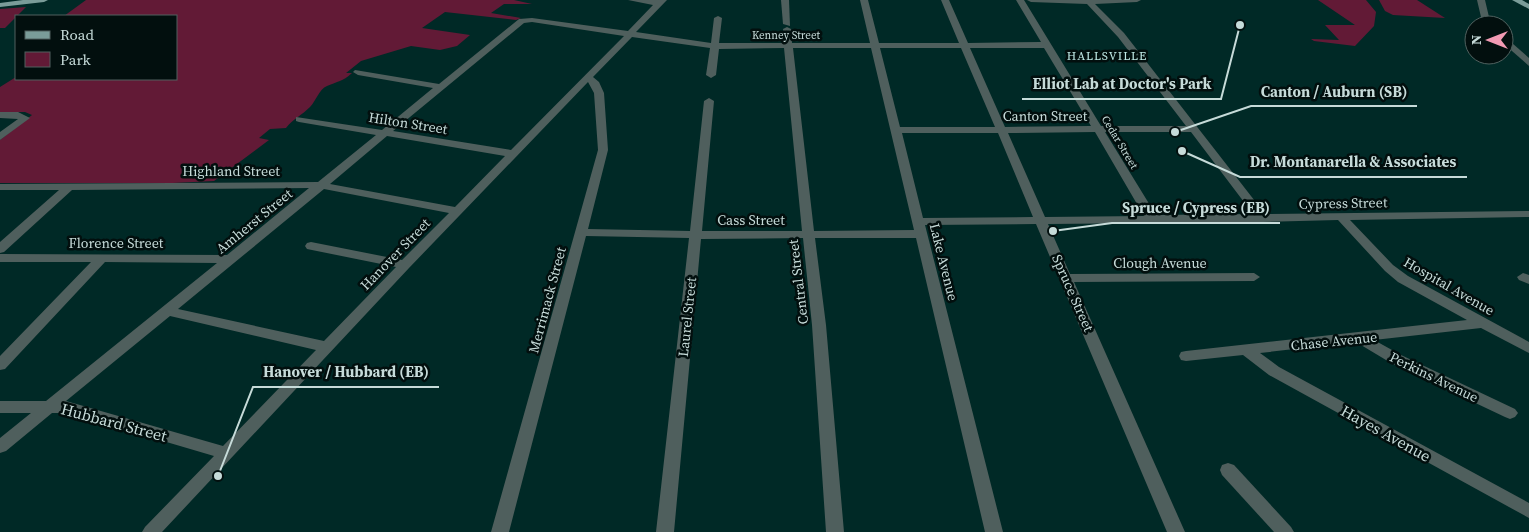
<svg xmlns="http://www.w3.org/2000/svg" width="1529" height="532" viewBox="0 0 1529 532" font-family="'Source Serif 4',serif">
  <rect width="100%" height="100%" fill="#002926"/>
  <!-- green -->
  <g fill="#621a36">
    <path d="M86,0H514L532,4H504L491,13L521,18L516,20L445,12L422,28L470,35L457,46L440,50L411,46L361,61L346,73H352C342,82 338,81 327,86C319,89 316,101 310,107C302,115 293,119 286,128L270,129L259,138L269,140L214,181L173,183H0V140L32,115L25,112H0V87L16,77L176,79V16H64Z"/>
    <polygon points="1318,0 1366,0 1376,12 1374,26 1355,46 1314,41 1311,39 1339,40 1325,25 1355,25"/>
    <polygon points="1379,0 1417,0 1445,18 1393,15 1385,11"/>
    <polygon points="26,7 5,28 0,28 0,9"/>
  </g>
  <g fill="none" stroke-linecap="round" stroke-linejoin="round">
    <!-- minor -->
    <g fill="#4f5f5d" fill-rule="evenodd">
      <path d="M628,0H667L636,32L711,43L714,18L718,16L722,18L719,43H784L783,29L787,27L791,29L792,43H870L860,0H868L879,43H959L941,0H949L968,43L1041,42L1016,0H1024L1101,126H1186L1118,37L1087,4L1031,2L1027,0H1141L1137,2L1095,4L1124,33L1265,214L1529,211V217L1350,220L1393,265L1408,276L1529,342V353L1481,328L1374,340L1401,355L1515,409L1518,413L1515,417L1510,419L1505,417L1391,363L1356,342L1260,353L1279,367L1529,503V518L1269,375L1243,355L1186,361L1181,360L1179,356L1181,352L1186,351L1467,320L1398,282L1385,271L1338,220L1263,222L1048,224L1070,274L1254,273L1260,277L1254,281L1074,282L1185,532H1167L1036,224L925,225L1003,532H985L916,238H815L826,325L844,532H826L812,325L803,238L701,239L674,532H656L689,238L586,236L509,532H491L598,150L594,93L588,82L409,268L162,532H142L145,527L214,456L68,413H52L6,451L0,453V438L31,413H0V401H46L217,263L105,262L5,369L0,370V356L91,262H0V254L227,255L309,188L72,190L4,252L0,253V242L59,190H0V184L318,182L376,135L299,122L296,121V117L382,130L433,88L358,75L353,72L355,70L439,84L519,19L532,18L628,31L653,5ZM532,22L624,36L511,150L393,131L524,23ZM632,37L710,48L706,75L711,78L716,75L719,49L784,48L802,231H702L714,101L709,98L704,101L690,231L588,229L608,150L604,93L599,82L593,77ZM793,48H871L914,230L814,231ZM880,48H961L995,127H900ZM970,48H1044L1091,126L1005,127ZM1095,132L1144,216L1045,217L1008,133ZM1105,132H1191L1253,214L1156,215ZM902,133H998L1033,217L923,218ZM387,136L505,156L455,207L330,184ZM324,189L449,213L402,260L311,242L307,243L305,246L307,249L396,267L324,341L178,309ZM170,316L316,350L223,446L66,401Z"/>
      <polygon points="781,0 789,0 790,26 783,24"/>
      <polygon points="1477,0 1485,0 1489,17 1494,25 1486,25 1481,17"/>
      <polygon points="1504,36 1529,58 1529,66 1504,44"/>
      <polygon points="0,112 18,112 30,118 0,140 0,132 18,119 0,118"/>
      <polygon points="1523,273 1529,275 1529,284 1519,280 1517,277"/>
      <polygon points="1228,463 1234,465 1291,527 1294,532 1274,532 1222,475 1220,470 1222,465"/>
    </g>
    <!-- major -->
    <g fill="#7a9c99" fill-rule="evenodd">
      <polygon points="23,0 48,0 44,2 0,7 0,3"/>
      <polygon points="1512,0 1522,0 1529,4 1529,9"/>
    </g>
  </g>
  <g text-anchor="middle" stroke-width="5" stroke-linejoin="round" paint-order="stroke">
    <!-- far-street labels -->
    <g font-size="11" fill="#c6dbd9" stroke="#020f0e">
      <text x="786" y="39">Kenney Street</text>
      <text transform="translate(1120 142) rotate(59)" y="4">Cedar Street</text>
    </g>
    <!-- far-neighbourhood labels -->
    <g font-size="12" letter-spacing="1" fill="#bfeae6" stroke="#020f0e">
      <text x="1107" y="60">HALLSVILLE</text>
    </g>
    <!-- street labels -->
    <g font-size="14" fill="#c6dbd9" stroke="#020f0e">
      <text x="1045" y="121">Canton Street</text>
      <text transform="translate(408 123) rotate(9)" y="5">Hilton Street</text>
      <text x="231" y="176">Highland Street</text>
      <text transform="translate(1343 203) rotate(-1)" y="5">Cypress Street</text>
      <text x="751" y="225">Cass Street</text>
      <text transform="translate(254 221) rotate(-39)" y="5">Amherst Street</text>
      <text x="116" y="248">Florence Street</text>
      <text transform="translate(395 254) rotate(-46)" y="5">Hanover Street</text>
      <text transform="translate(944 262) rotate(76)" y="5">Lake Avenue</text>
      <text x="1160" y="268">Clough Avenue</text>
      <text transform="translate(798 282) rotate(-97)" y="5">Central Street</text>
      <text transform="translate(1449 286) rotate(30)" y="5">Hospital Avenue</text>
      <text transform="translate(1073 293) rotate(66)" y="5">Spruce Street</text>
      <text transform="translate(547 300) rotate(-75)" y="5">Merrimack Street</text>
      <text transform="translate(687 317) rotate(-84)" y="5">Laurel Street</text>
      <text transform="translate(1334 341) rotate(-6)" y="5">Chase Avenue</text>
      <text transform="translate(1434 377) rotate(26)" y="5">Perkins Avenue</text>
    </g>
    <!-- near-street labels -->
    <g font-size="16" fill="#c6dbd9" stroke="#020f0e">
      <text transform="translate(114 422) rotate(15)" y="6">Hubbard Street</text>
      <text transform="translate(1386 433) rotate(29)" y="6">Hayes Avenue</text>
    </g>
  </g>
  <!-- callouts -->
  <path fill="none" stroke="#c6dbd9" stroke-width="2" d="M1240 25L1221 99H1022M1175 132L1251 106H1417M1182 151L1240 177H1467M1053 231L1112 223H1280M218 476L253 387H439"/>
  <g fill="#c6dbd9" stroke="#020f0e" stroke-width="2">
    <circle cx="1240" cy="25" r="5"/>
    <circle cx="1175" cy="132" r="5"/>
    <circle cx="1182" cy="151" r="5"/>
    <circle cx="1053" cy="231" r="5"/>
    <circle cx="218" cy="476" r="5"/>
  </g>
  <g font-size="15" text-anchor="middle" font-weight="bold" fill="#c6dbd9" stroke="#020f0e" stroke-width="5" stroke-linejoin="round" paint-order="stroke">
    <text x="1122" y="89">Elliot Lab at Doctor's Park</text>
    <text x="1334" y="97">Canton / Auburn (SB)</text>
    <text x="1353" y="167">Dr. Montanarella &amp; Associates</text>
    <text x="1196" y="213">Spruce / Cypress (EB)</text>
    <text x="346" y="377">Hanover / Hubbard (EB)</text>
  </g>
  <!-- legend -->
  <rect x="15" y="15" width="162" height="65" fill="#020f0e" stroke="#50615f"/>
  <rect x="25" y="31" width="25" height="8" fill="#7a9c99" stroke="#50615f"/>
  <text x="60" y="40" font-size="15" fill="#c6dbd9">Road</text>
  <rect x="25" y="52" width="25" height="15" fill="#621a36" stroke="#50615f"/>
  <text x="60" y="65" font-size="15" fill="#c6dbd9">Park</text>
  <!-- north arrow -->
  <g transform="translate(1489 40) rotate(270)"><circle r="24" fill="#020f0e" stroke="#50615f"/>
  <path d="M0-4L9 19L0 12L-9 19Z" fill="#f19ab3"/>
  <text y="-8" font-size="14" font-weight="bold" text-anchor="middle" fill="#c6dbd9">N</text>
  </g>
</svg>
